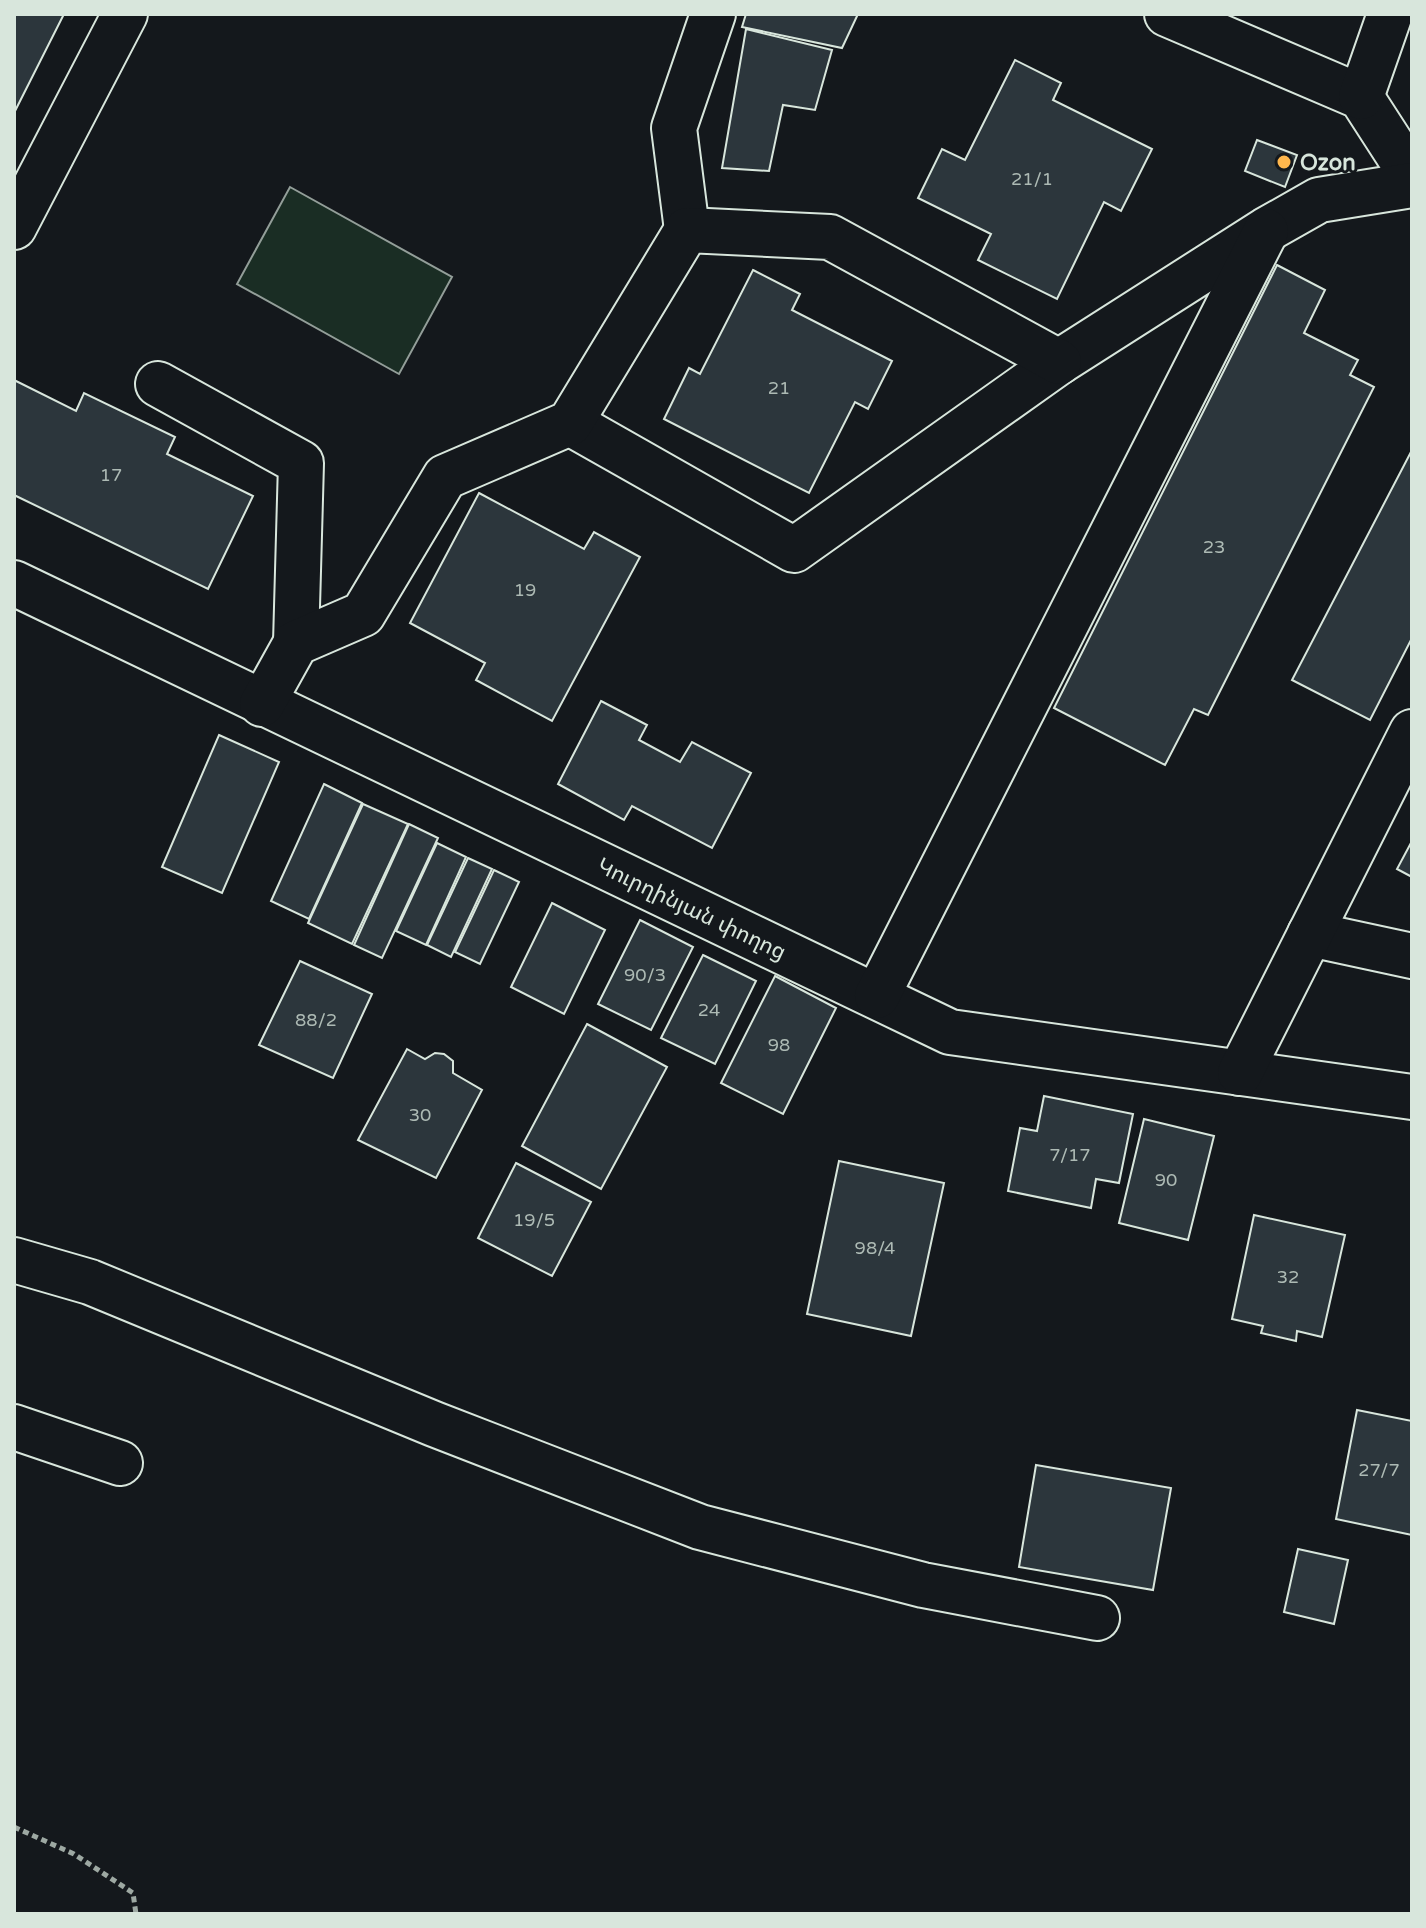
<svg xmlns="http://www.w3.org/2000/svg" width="1426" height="1928" viewBox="0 0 1426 1928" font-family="'Varela Round','Noto Sans Armenian',sans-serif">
  <rect width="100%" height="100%" fill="#14181c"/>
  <!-- green -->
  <polygon fill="#1a2d24" stroke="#939e99" stroke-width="2" points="290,187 452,277 399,374 237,284"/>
  <!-- building -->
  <g fill="#2c363c" stroke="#d8e6dc" stroke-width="2">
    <polygon points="14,14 64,14 14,113"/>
    <polygon points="746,14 858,14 842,48 742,27"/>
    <polygon points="746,29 832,50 815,110 783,105 769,171 722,168"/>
    <polygon points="1015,60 1061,83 1053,100 1152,149 1121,211 1104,202 1057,299 978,260 991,234 918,198 942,149 965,160"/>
    <polygon points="1257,140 1297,155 1285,187 1245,171"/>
    <polygon points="1277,265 1325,290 1304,333 1358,360 1350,375 1374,387 1208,715 1194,709 1165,765 1054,708"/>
    <polygon points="753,270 800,294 792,310 892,361 868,409 855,402 809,493 664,419 689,368 700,374"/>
    <polygon points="14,380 76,411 84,393 175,437 167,454 253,496 208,589 14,495"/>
    <polygon points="1412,450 1412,638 1370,720 1292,680"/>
    <polygon points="479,493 584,549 594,532 640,557 552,721 476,680 485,663 410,623"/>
    <polygon points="601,701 647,725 639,740 680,762 692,742 751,773 712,848 632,806 624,820 558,784"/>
    <polygon points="219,735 279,762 222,893 162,867"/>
    <polygon points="324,784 362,803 309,919 271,901"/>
    <polygon points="363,804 408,824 352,944 308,923"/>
    <polygon points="409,824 438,838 382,958 354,945"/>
    <polygon points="1412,841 1412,877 1397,869"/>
    <polygon points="437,843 466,857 426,945 396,931"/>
    <polygon points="468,858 492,869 451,957 427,945"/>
    <polygon points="494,870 519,882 480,964 455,952"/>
    <polygon points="552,903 605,930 564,1014 511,987"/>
    <polygon points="640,920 693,947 651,1030 598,1004"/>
    <polygon points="703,955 756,981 715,1064 661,1038"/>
    <polygon points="300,961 372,994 333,1078 259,1045"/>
    <polygon points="775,976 836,1008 783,1114 721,1083"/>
    <polygon points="587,1024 667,1067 601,1189 522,1146"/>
    <polygon points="407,1049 425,1059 435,1053 444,1054 453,1061 453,1073 482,1090 436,1178 358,1140"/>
    <polygon points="1044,1096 1133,1114 1119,1183 1096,1179 1091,1208 1008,1191 1020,1128 1037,1131"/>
    <polygon points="1144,1119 1214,1136 1188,1240 1119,1223"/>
    <polygon points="839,1161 944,1183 911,1336 807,1314"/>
    <polygon points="516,1163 591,1202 552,1276 478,1238"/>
    <polygon points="1254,1215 1345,1235 1322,1337 1297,1331 1296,1341 1261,1333 1263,1326 1232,1319"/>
    <polygon points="1357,1410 1412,1421 1412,1535 1336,1519"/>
    <polygon points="1036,1465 1171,1488 1153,1590 1019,1567"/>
    <polygon points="1298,1549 1348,1560 1334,1624 1284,1612"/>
  </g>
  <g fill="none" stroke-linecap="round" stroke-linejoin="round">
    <defs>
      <g id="minor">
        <polyline points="1167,14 1361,97 1412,176"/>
        <polyline points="1361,97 1390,14"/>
        <polyline points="14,227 125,14"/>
        <polyline points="687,230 674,128 713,14"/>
        <polyline points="158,384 301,463 296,643"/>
        <polyline points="570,423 794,550 1059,362 1266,230 1319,200 1412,185"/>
        <path id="s1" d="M14,583L950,1032L1412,1097"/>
        <polyline points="262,704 296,643 363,614 445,477 570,423 687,230 830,237 1059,362"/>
        <polyline points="1310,934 1412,956"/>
        <polyline points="877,996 1266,231"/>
        <polyline points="1240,1073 1412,732"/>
        <polyline points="14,1260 90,1282 434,1424 700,1527 923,1585 1097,1618"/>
        <polyline points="14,1427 120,1463"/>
      </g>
    </defs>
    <!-- minor casing -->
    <use href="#minor" stroke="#d8e6dc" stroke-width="48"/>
    <!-- path -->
    <polyline stroke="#9da8a2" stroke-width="5" stroke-dasharray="6 4" stroke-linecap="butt" points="14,1827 74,1854 133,1893 136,1914"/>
    <!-- minor -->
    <use href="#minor" stroke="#14181c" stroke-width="44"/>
  </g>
  <!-- markers -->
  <circle fill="#ffb74d" stroke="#14181c" stroke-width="3" cx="1284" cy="162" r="8"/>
  <g text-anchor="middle" stroke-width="6" stroke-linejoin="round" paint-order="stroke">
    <!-- number labels -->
    <g font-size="18" fill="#adbab4">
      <text x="1032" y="185">21/1</text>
      <text x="779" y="394">21</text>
      <text x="111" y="481">17</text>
      <text x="1214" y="553">23</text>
      <text x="525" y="596">19</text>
      <text x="645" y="981">90/3</text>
      <text x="709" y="1016">24</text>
      <text x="316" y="1026">88/2</text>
      <text x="779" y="1051">98</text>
      <text x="420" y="1121">30</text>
      <text x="1070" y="1161">7/17</text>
      <text x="1166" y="1186">90</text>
      <text x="534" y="1226">19/5</text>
      <text x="875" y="1254">98/4</text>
      <text x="1288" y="1283">32</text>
      <text x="1379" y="1476">27/7</text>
    </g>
    <!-- poi labels -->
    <g font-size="22" font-weight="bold" fill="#d8e6dc" stroke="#14181c" text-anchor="start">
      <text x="1300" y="170">Ozon</text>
    </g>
    <!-- street labels -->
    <g font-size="22" fill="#d8e6dc" stroke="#14181c">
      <text dy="8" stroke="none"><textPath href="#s1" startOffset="752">Կուրղինյան փողոց</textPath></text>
    </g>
  </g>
  <!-- border -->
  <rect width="1426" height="1928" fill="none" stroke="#d8e6dc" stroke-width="32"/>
</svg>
